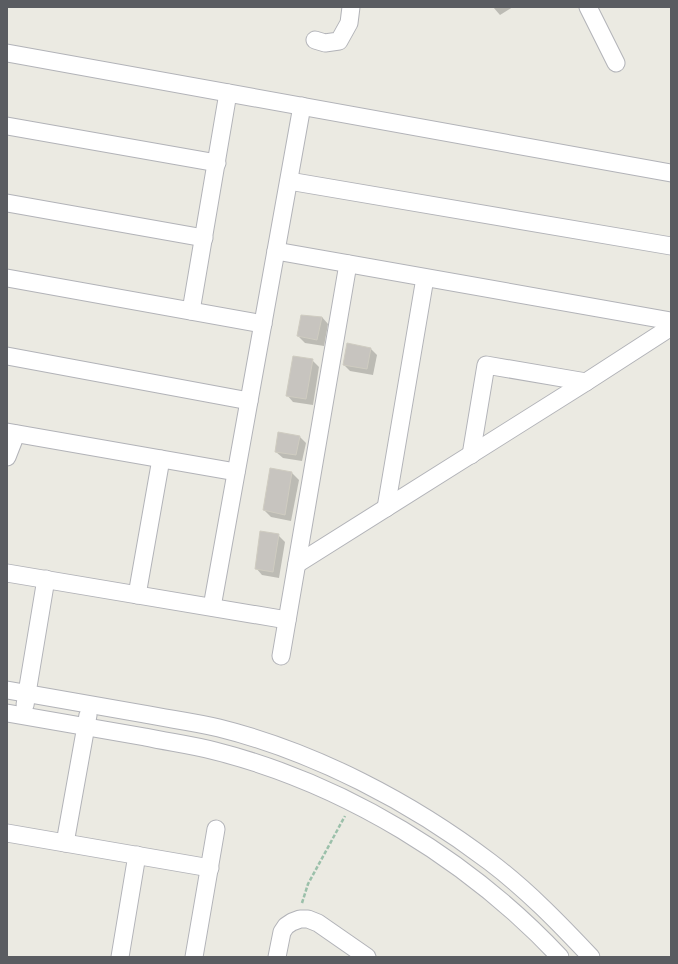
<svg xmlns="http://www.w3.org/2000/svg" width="678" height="964" viewBox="0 0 678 964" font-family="'Exo 2',sans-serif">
  <rect width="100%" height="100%" fill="#ebeae2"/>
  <!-- shadow -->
  <g fill="#0003">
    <polygon points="493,7 513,7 500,15"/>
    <polygon points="322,317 328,324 324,346 305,343 298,336"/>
    <polygon points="370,348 377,355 373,375 350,371 344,365"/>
    <polygon points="312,360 319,367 313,405 293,402 287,395"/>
    <polygon points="279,433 300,437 306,443 302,461 283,458 276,452"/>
    <polygon points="271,469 292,473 299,480 291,521 271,517 264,510"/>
    <polygon points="278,535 285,542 279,578 262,575 256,568"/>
  </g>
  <!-- building -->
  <g fill="#c7c4bf" stroke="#cfccc1">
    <polygon points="301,315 322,317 317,340 297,336"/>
    <polygon points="347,343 371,348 367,369 343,365"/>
    <polygon points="293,356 313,359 306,399 286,396"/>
    <polygon points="278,432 300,436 296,455 275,452"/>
    <polygon points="270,468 292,472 285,515 263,510"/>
    <polygon points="260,531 279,534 273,572 255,569"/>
  </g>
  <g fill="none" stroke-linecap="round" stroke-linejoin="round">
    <defs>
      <g id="minor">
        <polyline points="588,7 616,63"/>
        <polyline points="315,40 325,43 339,41 349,23 351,7"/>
        <polyline points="7,53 671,173"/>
        <polyline points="7,126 217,163"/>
        <polyline points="289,181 671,246"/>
        <polyline points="7,203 204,238"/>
        <polyline points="276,251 671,321"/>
        <polyline points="7,278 263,324"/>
        <polyline points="191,311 228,93"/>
        <polyline points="7,356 249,401"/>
        <polyline points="7,432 236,472"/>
        <polyline points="471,455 486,365 586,382"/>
        <polyline points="7,457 16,434"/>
        <polyline points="386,508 425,278"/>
        <polyline points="297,564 586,382 671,327"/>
        <polyline points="7,573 287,620"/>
        <polyline points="137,595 161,459"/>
        <polyline points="212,607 302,106"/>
        <polyline points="281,656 348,264"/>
        <path d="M7,690C53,698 98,706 144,714C169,719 194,722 219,728C315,752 411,802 490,862C527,890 559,923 591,957"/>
        <polyline points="25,705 46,579"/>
        <path d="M7,713C53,721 99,729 145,737C168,742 192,745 215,751C345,784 469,860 560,957"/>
        <polyline points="7,833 210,868"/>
        <polyline points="65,843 88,715"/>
        <polyline points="120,957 137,855"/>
        <polyline points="194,957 216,829"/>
        <polyline points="277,957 282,932 286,926 292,922 300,919 308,919 318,923 367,957"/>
      </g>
    </defs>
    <!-- minor casing -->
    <use href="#minor" stroke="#b2b3b8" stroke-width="19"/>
    <!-- path -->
    <polyline stroke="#9bc0aa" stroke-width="2.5" stroke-dasharray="4 2" stroke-linecap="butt" points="302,903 308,884 345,816"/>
    <!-- minor -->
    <use href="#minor" stroke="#fff" stroke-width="17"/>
  </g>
  <!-- border -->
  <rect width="678" height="964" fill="none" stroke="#5a5c61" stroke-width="16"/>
</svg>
